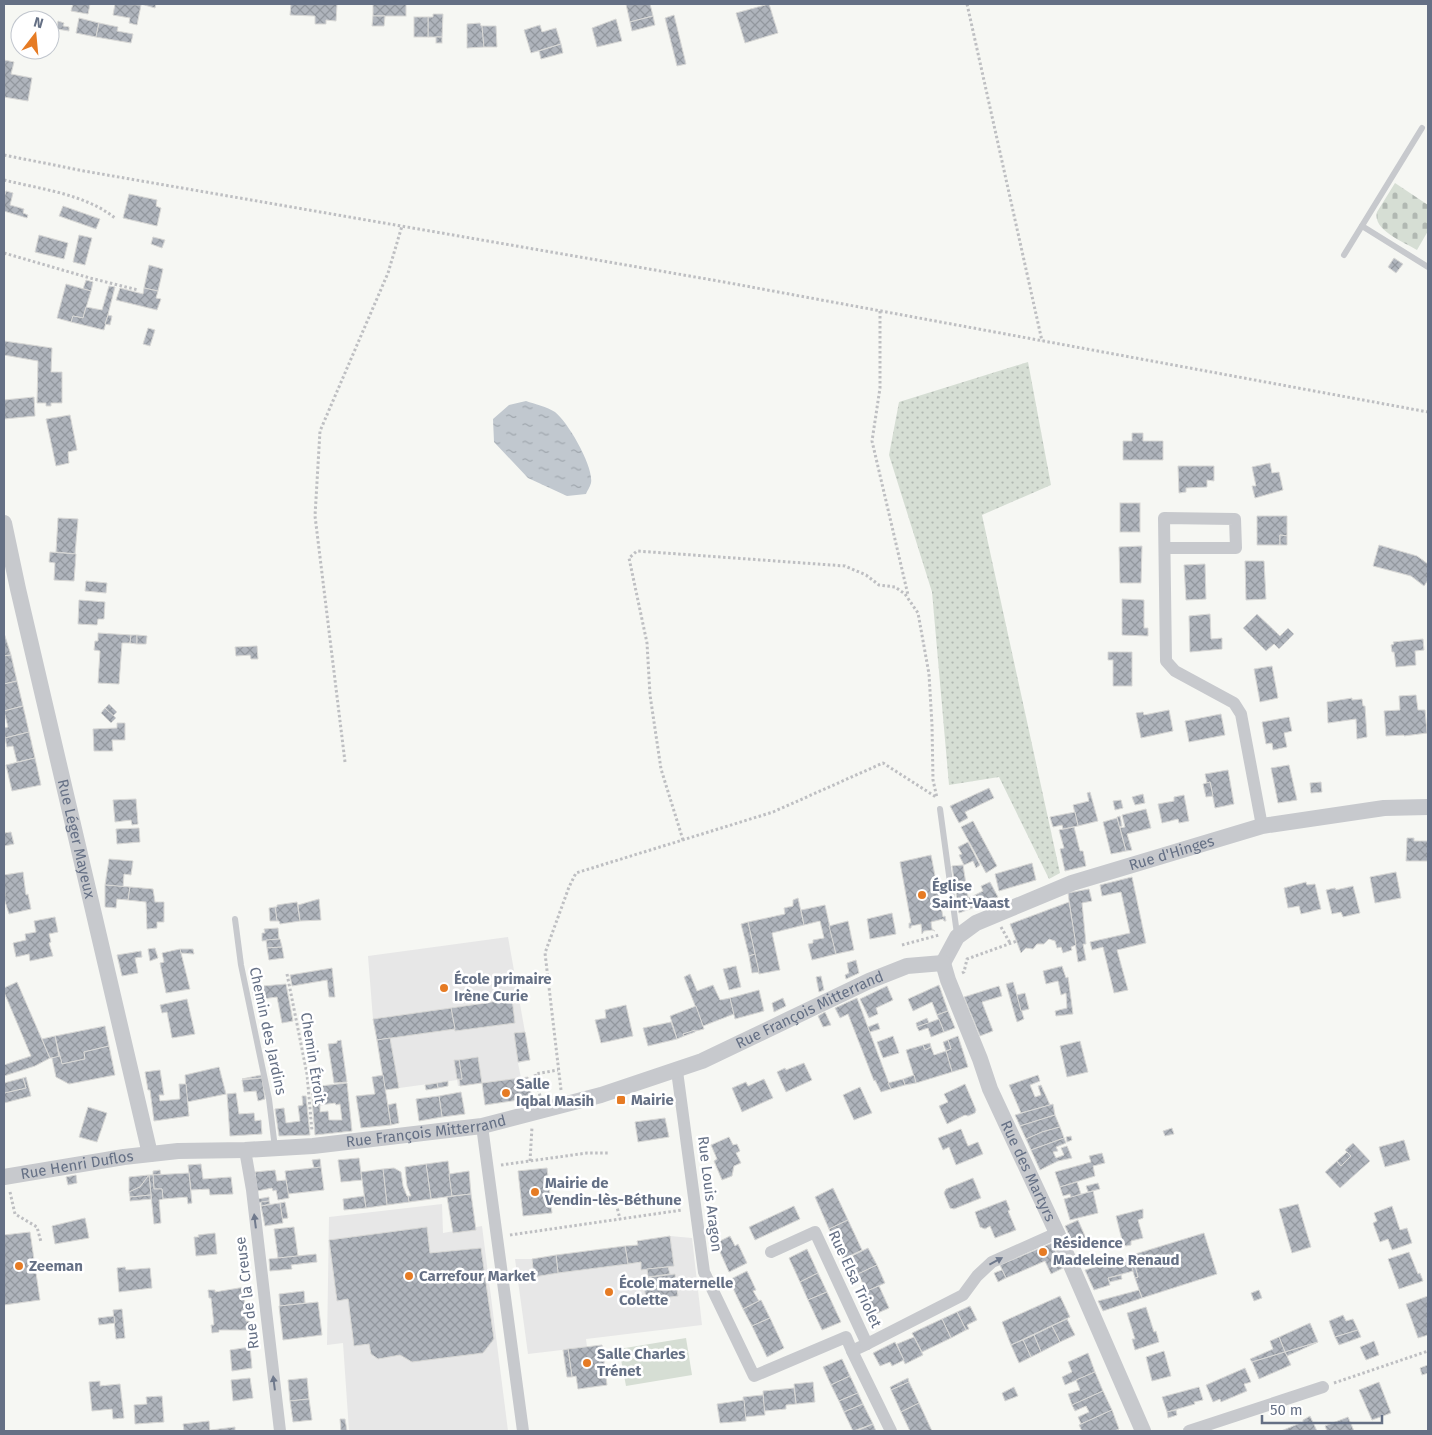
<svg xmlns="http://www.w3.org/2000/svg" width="1432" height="1435" font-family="'Fira Sans',sans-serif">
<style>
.built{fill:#e7e7e7}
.grass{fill:url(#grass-dots)}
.cemetery{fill:url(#cemetery-stones)}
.garden{fill:#d6ded4}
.water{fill:url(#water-ripples)}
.building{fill:url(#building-cross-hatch);stroke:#d8d8d6;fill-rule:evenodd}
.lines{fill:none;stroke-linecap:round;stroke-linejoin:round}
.path{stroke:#bebfc2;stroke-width:3;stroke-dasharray:2.5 2.5;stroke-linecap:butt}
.service{stroke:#c7c9cd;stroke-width:6}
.minor{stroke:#c7c9cd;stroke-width:12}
.tertiary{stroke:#c7c9cd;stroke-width:16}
.oneway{fill:#6f798c}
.poi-dot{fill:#e67b24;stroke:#fff;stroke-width:2}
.labels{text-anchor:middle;stroke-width:5;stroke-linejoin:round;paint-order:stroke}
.street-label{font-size:15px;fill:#657085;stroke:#fff}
.poi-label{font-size:15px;font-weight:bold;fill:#657085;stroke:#fff;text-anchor:start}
</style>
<defs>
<pattern id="grass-dots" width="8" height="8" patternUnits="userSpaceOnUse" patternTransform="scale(1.25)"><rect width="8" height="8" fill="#d6ded4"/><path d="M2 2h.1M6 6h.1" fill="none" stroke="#b1b8b2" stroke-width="1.8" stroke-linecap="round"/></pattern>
<pattern id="cemetery-stones" width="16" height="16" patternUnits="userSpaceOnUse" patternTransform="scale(1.25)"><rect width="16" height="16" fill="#d6ded4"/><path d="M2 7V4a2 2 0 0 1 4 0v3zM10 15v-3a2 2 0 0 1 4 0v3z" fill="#b1b8b2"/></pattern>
<pattern id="water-ripples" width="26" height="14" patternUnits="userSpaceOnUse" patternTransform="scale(1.25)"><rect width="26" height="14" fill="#c1c8cf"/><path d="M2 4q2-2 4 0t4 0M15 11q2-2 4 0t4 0" fill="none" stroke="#a0a7ae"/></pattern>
<pattern id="building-cross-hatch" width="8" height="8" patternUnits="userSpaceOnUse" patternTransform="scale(1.25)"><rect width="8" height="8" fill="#afb4bc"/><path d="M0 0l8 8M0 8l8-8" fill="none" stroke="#92979e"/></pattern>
</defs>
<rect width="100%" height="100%" fill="#f6f7f3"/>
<g class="built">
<path d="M508 937 530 1060 518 1063 521 1078 458 1086 457 1080 385 1090 373 1019 368 956Z"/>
<path d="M442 1204 443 1233 482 1226 508 1431H349L343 1343 327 1345 329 1217Z"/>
<path d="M670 1236 692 1238 702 1325 586 1339 587 1347 528 1354 515 1259H532L637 1245V1241Z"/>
</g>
<path class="grass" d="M1028 362 1051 485 982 515 1060 873 1049 879 999 777 949 785 932 592 889 455 899 402Z"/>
<path class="cemetery" d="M1395 183 1428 205V231L1417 250C1404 242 1372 230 1377 212Z"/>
<path class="garden" d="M686 1338 692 1375 626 1386 619 1349Z"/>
<path class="water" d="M526 401C535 404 547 407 555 412 568 422 594 467 591 483 590 487 587 491 586 494L567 496 528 478 494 442 493 419 509 405Z"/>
<g class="building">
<path d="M73 4H90L88 14 71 11Z"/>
<path d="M115 4 141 5 137 25 129 23 130 18 113 15Z"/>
<path d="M141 4H156L155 8Z"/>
<path d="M291 4H337L336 21 326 20V24H315V16L290 15Z"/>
<rect x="373" y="4" width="33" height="12"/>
<path d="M626 4H650L653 16 630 22Z"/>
<path d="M769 4 778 33 745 43 736 13Z"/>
<path d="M433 14H443L442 37H428V17H433Z"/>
<path d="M674 15 686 64 677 66 665 18Z"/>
<path d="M373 16H385L384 26H372Z"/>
<path d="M653 16 655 25 632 31 630 22Z"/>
<rect x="414" y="17" width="14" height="20"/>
<path d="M79 18 99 23 96 37 76 33Z"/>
<path d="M616 19 622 41 597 47 592 28Z"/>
<path d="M58 21 64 23 63 26 69 27V31L57 29Z"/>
<path d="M99 23 118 27 117 31 133 34 131 43 96 37Z"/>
<path d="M480 23 481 26H482L484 47 467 48V24Z"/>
<path d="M540 25 542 32 556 28 561 44 531 53 524 30Z"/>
<path d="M482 26H496L497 47H484Z"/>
<rect x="436" y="37" width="6" height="6"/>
<path d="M561 44 563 53 541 59 539 51Z"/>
<path d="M4 60 14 62 11 74 32 78 28 101 4 97Z"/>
<path d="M6 191 13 193 10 205 24 209 23 213 28 215 27 218 4 211V198Z"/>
<path d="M129 194 157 200 156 206 161 208 157 226 123 218Z"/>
<path d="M63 206 100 219 96 229 59 216Z"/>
<path d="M39 235 68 243 64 259 35 252Z"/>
<path d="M79 235 92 238 85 265 73 262Z"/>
<path d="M153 237 165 240 162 248 151 244Z"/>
<path d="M1394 258 1403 264 1396 273 1388 267Z"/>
<path d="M149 265 163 269 158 291 144 288Z"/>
<path d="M86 280 93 282 91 291 83 289Z"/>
<path d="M66 284 91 291 83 318 73 316 71 322 57 318Z"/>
<path d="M109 286 115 287 104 330 71 322 73 316 83 318 86 307 102 310Z"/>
<path d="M120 288 143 294 144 288 158 291 156 298 161 299 157 310 116 300Z"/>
<path d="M108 315 112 316 110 325 105 324Z"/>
<path d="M148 328 155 330 150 346 143 344Z"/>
<path d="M4 341 52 348 51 372H62V403H51V406H46V403H37L38 361 4 355Z"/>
<path d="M34 397 35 416 4 419V400Z"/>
<path d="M70 415 77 450 68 452 69 463 56 466 46 419Z"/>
<path d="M1132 433H1143V441H1163V460H1123V441H1132Z"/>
<path d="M1270 463 1272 473 1279 472 1283 490 1255 498 1252 486H1256L1252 467Z"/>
<path d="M1178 466H1214V481L1207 480V487L1186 488V492L1179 493Z"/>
<rect x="1120" y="503" width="20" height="29"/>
<path d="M1257 516H1287V536L1280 535V545H1257Z"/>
<path d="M58 518 78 519 75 554 56 552Z"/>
<path d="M1280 535 1287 536V545H1280Z"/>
<path d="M1379 545 1417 556 1428 564V580L1424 586 1411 576 1373 566Z"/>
<path d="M1142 546 1141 583H1120L1119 547Z"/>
<path d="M50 552 76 554 74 581 54 580 55 563 49 562Z"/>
<path d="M1245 561H1264L1266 599 1246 600Z"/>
<path d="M1205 564 1206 599 1186 600 1184 565Z"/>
<path d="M86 581 107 583 106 593 85 591Z"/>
<path d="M1122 599 1144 600V628H1148V636L1122 635Z"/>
<path d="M79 600 105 602 104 619H98L97 625 78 624Z"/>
<path d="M1210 614 1211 639 1222 638V649L1190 652 1189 616Z"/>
<path d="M1257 614 1280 636 1288 628 1294 634 1279 649 1274 644 1266 651 1243 628Z"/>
<path d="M4 633 11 655 4 656Z"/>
<path d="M98 633 131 635 130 643H122L119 684 98 683 100 651 94 650 95 641H98Z"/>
<path d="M131 635H137V644L130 643Z"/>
<path d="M137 635 147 636 146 644H137Z"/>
<path d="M1423 639 1424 650 1415 651 1416 665 1396 667 1394 652H1392L1391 645 1394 644 1393 642Z"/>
<path d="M257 646 258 659H251L250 655 236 656 235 647Z"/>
<path d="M1108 652H1132V686H1113V660H1108Z"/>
<path d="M11 655 17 681 4 684V656Z"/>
<path d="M1272 666 1278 698 1260 702 1254 669Z"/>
<path d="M17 681 23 706 4 711V684Z"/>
<path d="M1416 695 1418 710H1425L1427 733 1404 736V735L1386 736 1384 711 1400 710 1399 696Z"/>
<path d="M1352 698V700L1362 699 1363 706H1365L1367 737 1357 739 1356 719 1328 723 1327 702Z"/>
<path d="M109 704 117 712 113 716 105 708Z"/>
<path d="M23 706 29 732 5 738 4 728 8 727 4 711Z"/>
<path d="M105 708 116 718 111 723 101 713Z"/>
<path d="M1169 710 1173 731 1141 738 1136 713 1143 712 1144 715Z"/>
<path d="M1221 714 1225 735 1189 742 1185 721Z"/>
<path d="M1289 717 1292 731 1284 733 1287 747 1273 750 1272 743 1266 744 1262 722Z"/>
<path d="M117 723H125V740H112L113 751H94L93 729 117 728Z"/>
<path d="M29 732 35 758 17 762 13 746 7 747 5 738Z"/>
<path d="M35 758 41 785 12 791 6 765Z"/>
<path d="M1289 765 1297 800 1278 803 1271 768Z"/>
<path d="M1228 770 1234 804 1215 808 1210 782 1207 783 1205 774Z"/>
<path d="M1210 782 1213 796 1206 797 1203 784Z"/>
<path d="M1321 782 1322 792 1311 793 1310 783Z"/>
<path d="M989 788 994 798 965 812 968 818 959 823 950 806Z"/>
<path d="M1090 792 1098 821 1078 826 1073 805 1089 801 1087 793Z"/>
<path d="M1143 794 1145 803 1135 805 1132 797Z"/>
<path d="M1184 795 1189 821 1179 823 1178 819 1162 823 1158 804 1174 801V797Z"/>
<path d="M136 799 138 824 132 825 131 820 115 822 113 800Z"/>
<path d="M1121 800 1123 808 1115 810 1113 801Z"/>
<path d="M1146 809 1151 828 1127 834 1132 850 1126 851 1120 828 1125 827 1122 815Z"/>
<path d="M1075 812 1078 826 1063 829 1062 825 1053 827 1050 817Z"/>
<path d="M1120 816 1122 826 1119 827 1117 817Z"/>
<path d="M1117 818 1126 851 1111 854 1103 822Z"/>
<path d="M973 821 997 866 986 873 961 827Z"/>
<path d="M1074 827 1080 851H1083L1086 866 1065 871 1060 849 1064 848 1059 830Z"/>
<path d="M139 828 140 842 117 844 116 829Z"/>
<path d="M11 832 14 844 4 846V833Z"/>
<path d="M1407 838H1414V841H1428V861H1406Z"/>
<path d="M968 842 980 865 976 868 973 861 964 865 959 855 962 854 958 847Z"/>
<path d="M931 855 943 917 945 916 946 921H944L943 919 931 922 932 929 935 931 932 930 924 931 922 934 921 924 911 926V928H909V923H911L900 862Z"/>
<path d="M109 859 133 861 131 875 124 874 123 887 105 885Z"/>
<path d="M1032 863 1036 880 999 891 995 874Z"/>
<path d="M963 865 970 909 959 913 952 866Z"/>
<path d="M23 872 26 895 28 894 31 909 9 914 4 898 5 896 4 875Z"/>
<path d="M1396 872 1401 898 1375 903 1370 877Z"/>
<path d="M1132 877 1146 943 1117 950 1128 990 1114 993 1103 947 1092 950 1090 942 1130 933 1121 892 1102 896 1100 885Z"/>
<path d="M990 882 998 897 979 905 975 895 983 891 981 886Z"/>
<path d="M1306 882 1307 885 1315 884 1321 909 1301 914 1299 906 1288 908 1284 888Z"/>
<path d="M105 885 130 887 128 900 117 899 116 908 105 907Z"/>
<path d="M1353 886 1360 913 1343 917 1341 912 1332 914 1326 890 1335 888 1336 890Z"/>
<path d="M130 887 153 889 155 902H164V922H157V928L147 929 146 902 128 900Z"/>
<path d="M1089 889 1092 901 1082 903 1086 944H1083L1086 960 1078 962 1068 893Z"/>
<path d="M975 895 979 905 970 909 968 898Z"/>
<path d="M798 898 804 925 772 933 780 970 759 974 748 922 785 914 784 908 793 906V900Z"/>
<path d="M319 899 321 920 300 921 298 905Z"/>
<path d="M297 902 300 921 280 924 279 921H277L275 907H277V905Z"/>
<path d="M1069 902 1076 945 1071 947 1072 950 1063 953 1061 947 1057 948 1055 941 1049 939 1044 944H1037L1033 949 1026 948 1021 953 1010 924Z"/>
<path d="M825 905 836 954 812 960 808 944 813 943V940L824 938 820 921 804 925 801 910Z"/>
<path d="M275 907 277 921H270L269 908Z"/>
<path d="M892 913 896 934 870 939 867 919Z"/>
<path d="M55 917 58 932 49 934 51 942 49 943 53 956 30 961 29 954 16 957 13 943 26 940 25 934 36 932 34 921Z"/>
<path d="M848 921 854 950 836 954 829 926Z"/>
<path d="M748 922 755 954 749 956 741 924Z"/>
<path d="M278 928 279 939 262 941V933H265L264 929Z"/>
<path d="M280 939 282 947 267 948 266 940Z"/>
<path d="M282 947 284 958 269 960 267 948Z"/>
<path d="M155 948 158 958 150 961 148 949Z"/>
<path d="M180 949H193L194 954 181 953Z"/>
<path d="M180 949 190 989 166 993 160 963 164 962 162 953Z"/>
<path d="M141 951 142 957 135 958 138 973 122 976 117 955Z"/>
<path d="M755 954 759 972 752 973 749 956Z"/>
<path d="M856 960 859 973 846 979 845 975 849 973 847 963Z"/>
<path d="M736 966 741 987 729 990 723 969Z"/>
<path d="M1062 966 1066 978 1068 977 1073 1014 1056 1016 1055 1011 1067 1008 1066 993 1061 995 1058 981 1046 984 1043 971Z"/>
<path d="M332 968 335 997H329L327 980 292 986 290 975Z"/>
<path d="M690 974 697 991 713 985 720 1000 730 998 734 1014 703 1026 684 977Z"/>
<path d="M821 976 824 990 819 992 816 977Z"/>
<path d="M17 982 50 1058 35 1066 4 1076V1065L31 1056 4 992V988Z"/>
<path d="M1013 982 1024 1019 1017 1022 1006 984Z"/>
<path d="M286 984 293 1021 282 1023 277 997 254 1000 252 987Z"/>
<path d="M939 985 948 1011 937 1015 932 1002 913 1011 908 999Z"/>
<path d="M887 986 893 1000 876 1008 878 1014 869 1018 860 999Z"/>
<path d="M999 986 1002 996 982 1002 993 1031 980 1036 964 997Z"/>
<path d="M759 990 764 1011 735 1019 730 998Z"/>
<path d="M1025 993 1029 1009 1021 1011 1017 995Z"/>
<path d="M783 998 786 1006 774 1012 772 1003Z"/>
<path d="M857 998 891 1089 881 1092 875 1080 874 1081 848 1014 840 1018 835 1008Z"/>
<path d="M187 999 195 1034 172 1038 167 1012 162 1013 160 1005Z"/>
<path d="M512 999 515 1023 455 1031 451 1008Z"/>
<path d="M626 1005 633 1036 601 1043 595 1020 606 1018 605 1010Z"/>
<path d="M696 1006 704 1029 683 1034 684 1036 677 1039 670 1016Z"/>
<path d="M451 1008 455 1029 377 1040 373 1019Z"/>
<path d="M948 1011 955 1028 944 1032 937 1015Z"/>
<path d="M825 1012 831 1025 823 1027 818 1016Z"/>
<path d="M927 1018 929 1023 917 1027 916 1023Z"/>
<path d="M939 1019 944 1032 931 1037 928 1028 919 1031 917 1027Z"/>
<path d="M671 1022 677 1039 648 1046 643 1028Z"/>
<path d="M878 1023 880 1029 870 1032 868 1027Z"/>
<path d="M105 1026 109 1046 84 1052 85 1059 62 1064 55 1036Z"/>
<path d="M695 1030V1032L684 1036 683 1034Z"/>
<path d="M525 1032 530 1060 518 1062 514 1033Z"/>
<path d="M55 1036 59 1057 50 1058 42 1039Z"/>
<path d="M893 1036 899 1053 883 1058 877 1042Z"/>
<path d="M958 1036 968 1067 952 1072 946 1051 951 1049 948 1040Z"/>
<path d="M390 1038 399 1088 385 1090 377 1040Z"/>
<path d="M341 1040 347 1082 334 1083 328 1044 337 1043V1041Z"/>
<path d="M948 1040 951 1049 946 1051 943 1042Z"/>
<path d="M1080 1041 1088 1072 1067 1077 1060 1046Z"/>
<path d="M930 1043 931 1047 925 1050 923 1045Z"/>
<path d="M923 1045 925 1050 931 1047 934 1055 946 1051 952 1072 916 1083 906 1050Z"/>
<path d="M109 1046 115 1075 69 1084 56 1077 52 1058 60 1056 62 1064 85 1059 84 1052Z"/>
<path d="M478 1057 482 1083 460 1086 459 1079H462L459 1060Z"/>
<path d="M454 1060H459L462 1079H457Z"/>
<path d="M804 1063 812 1080 786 1092 777 1072 785 1068 786 1070Z"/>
<path d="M219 1067 226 1094 187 1102 185 1075Z"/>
<path d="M160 1070 164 1095H159L160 1101 180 1099 179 1084H186L189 1116 154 1121 150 1090H148L145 1072Z"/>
<path d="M261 1075 262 1078 242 1079Z"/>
<path d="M383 1075 391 1125 361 1128 356 1096 375 1094 372 1077Z"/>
<path d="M914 1075 916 1083 905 1085 903 1079Z"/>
<path d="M1038 1075 1040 1081 1030 1085 1035 1097 1041 1095 1038 1086 1041 1085 1050 1105 1021 1113 1009 1085Z"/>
<path d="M26 1077 31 1096 4 1103V1093L26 1088 23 1078Z"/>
<path d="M528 1077 532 1098 485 1105 482 1083Z"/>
<path d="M23 1078 26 1088 4 1093V1083Z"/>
<path d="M262 1078 265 1099 258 1101 256 1091 244 1092 242 1080Z"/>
<path d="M764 1079 773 1098 742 1112 732 1088 746 1082 748 1086Z"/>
<path d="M903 1079 905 1085 891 1089 888 1083Z"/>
<path d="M448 1081V1086L438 1088 437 1083Z"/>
<path d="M347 1083 352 1131 315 1135 311 1087ZM335 1103 336 1105 340 1104 342 1120H329L328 1111 320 1112V1105Z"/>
<path d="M437 1083 438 1088 426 1090 425 1085Z"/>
<path d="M965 1084 976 1110 975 1113 968 1116 965 1115 947 1124 939 1106 948 1102 944 1094Z"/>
<path d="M860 1087 872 1113 854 1120 843 1095Z"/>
<path d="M461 1092 465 1114 442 1117 439 1096Z"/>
<path d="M236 1093 239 1114 254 1113 255 1121 261 1120 262 1134 230 1136 227 1094Z"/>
<path d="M302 1096H306L310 1135 279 1136 275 1109 284 1108 286 1123 300 1121 298 1106 303 1105Z"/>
<path d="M439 1096 442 1117 419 1121 416 1099Z"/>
<path d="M396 1103 399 1123 391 1125 388 1105Z"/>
<path d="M1053 1104 1055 1115 1020 1126 1015 1115Z"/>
<path d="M88 1107 107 1113 97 1142 79 1137Z"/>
<path d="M1055 1115 1060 1127 1042 1132 1026 1139 1020 1126Z"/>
<path d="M665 1118 669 1137 638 1142 635 1122Z"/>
<path d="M1060 1127 1064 1138 1031 1150 1026 1139 1042 1132Z"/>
<path d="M1172 1128 1174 1134 1165 1136 1163 1131Z"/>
<path d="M961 1129 968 1146 978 1142 983 1154 956 1165 949 1147 943 1150 938 1138Z"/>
<path d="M1071 1136 1072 1140 1067 1142 1066 1137Z"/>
<path d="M729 1137 733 1145 737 1144 740 1151 736 1153 741 1163 734 1166 732 1176 722 1180 714 1161 717 1159 711 1145Z"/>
<path d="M1064 1138 1066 1143 1056 1147 1058 1151 1053 1152 1056 1158 1064 1155 1061 1148 1067 1146 1072 1158 1058 1161 1040 1170 1031 1150Z"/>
<path d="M1404 1140 1410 1160 1385 1167 1379 1147Z"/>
<path d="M1353 1143 1370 1161 1340 1188 1325 1172 1337 1161 1341 1166 1351 1156 1345 1150Z"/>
<path d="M1347 1152 1351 1156 1341 1166 1337 1161Z"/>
<path d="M1102 1153 1105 1163 1093 1166 1095 1176 1060 1187 1055 1172 1091 1162 1089 1156Z"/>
<path d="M359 1158 362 1180 341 1182 338 1160Z"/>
<path d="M320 1159 321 1167 314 1168 312 1160Z"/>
<path d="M448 1161 452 1196 431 1199 426 1164Z"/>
<path d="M201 1164 203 1179 231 1177 233 1194 210 1195 209 1189 191 1190 188 1165Z"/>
<path d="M426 1164 431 1199 409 1202 408 1196H411L407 1186 405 1167Z"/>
<path d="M321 1167 324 1190 288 1194 285 1171Z"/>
<path d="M394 1168 401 1172 403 1186 407 1196H408L409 1202 387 1205 383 1169Z"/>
<path d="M547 1168 552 1213 523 1216 518 1171Z"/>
<path d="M383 1169 387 1205 366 1208 361 1172Z"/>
<path d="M160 1170 161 1175H153V1171Z"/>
<path d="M275 1170 277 1181 286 1180 289 1198 278 1200 276 1190 273 1191 272 1188 257 1191 255 1172Z"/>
<path d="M469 1171 471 1194 452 1196 449 1174Z"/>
<path d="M189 1173 192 1203 188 1204 187 1197 163 1199 162 1189H154L153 1175Z"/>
<path d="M76 1175 77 1183 68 1185 66 1177Z"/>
<path d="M149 1175H153L154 1189H162L163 1199 159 1200 161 1223 154 1224Z"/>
<path d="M149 1175 140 1187 129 1192V1177Z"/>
<path d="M149 1175 151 1195 130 1197 129 1192 140 1187Z"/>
<path d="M973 1178 981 1198 954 1209 950 1208 944 1193 946 1189Z"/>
<path d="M1077 1182 1081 1194 1071 1198 1070 1194 1063 1196 1060 1187Z"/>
<path d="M1098 1183 1100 1189 1088 1192 1086 1186Z"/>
<path d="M833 1188 848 1220 829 1229 815 1197Z"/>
<path d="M1093 1191 1098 1213 1070 1220 1064 1199Z"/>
<path d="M471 1194 476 1230 453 1233 447 1197Z"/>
<path d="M151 1195V1199L130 1201V1197Z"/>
<path d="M364 1196 366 1208 344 1210 343 1199Z"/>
<path d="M269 1197V1201L258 1203V1199Z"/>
<path d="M1006 1200 1010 1210 1008 1211 1016 1230 995 1238 990 1226 985 1229 980 1227 975 1212Z"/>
<path d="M269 1201 270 1204 261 1206V1202Z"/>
<path d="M285 1202 288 1218 282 1219 280 1203Z"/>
<path d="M280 1203 283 1223 265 1226 261 1206Z"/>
<path d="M1298 1204 1311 1247 1292 1253 1279 1209Z"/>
<path d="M794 1206 800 1219 755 1240 749 1227Z"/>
<path d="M1392 1206 1400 1230 1407 1228 1412 1243 1392 1250 1388 1239 1380 1242 1373 1223 1377 1221 1374 1213Z"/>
<path d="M1143 1209V1218L1138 1220 1143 1238 1131 1241V1245L1126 1246 1123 1244 1116 1216Z"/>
<path d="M85 1218 89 1238 55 1244 52 1226Z"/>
<path d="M848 1220 862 1250 843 1259 829 1229Z"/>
<path d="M1078 1220 1088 1243 1075 1248 1065 1226Z"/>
<path d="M294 1227 298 1256 278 1258 274 1229Z"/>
<path d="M427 1227 430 1253 481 1248 494 1339 483 1353 412 1362 400 1355 378 1359 371 1354 369 1344 354 1346 348 1299 337 1301 329 1240Z"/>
<path d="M30 1232 40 1300 4 1305V1235Z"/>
<path d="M215 1233 217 1254 196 1256 194 1237H199L198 1235Z"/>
<path d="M1204 1233 1217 1274 1142 1298 1135 1278 1138 1277 1132 1255Z"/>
<path d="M670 1236 674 1266 641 1270V1262L628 1264 625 1246 638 1245 637 1241Z"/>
<path d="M730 1236 735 1246 738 1244 747 1263 729 1272 716 1243Z"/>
<path d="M1052 1243 1063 1268 1051 1274 1045 1261 1006 1278 1000 1265Z"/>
<path d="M625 1246 628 1264 558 1273 556 1255Z"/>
<path d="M868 1248 877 1265 858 1274 850 1257Z"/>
<path d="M807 1249 818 1273 800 1282 789 1258Z"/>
<path d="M1409 1252 1418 1274 1420 1273 1423 1281 1399 1289 1388 1259Z"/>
<path d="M316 1254 317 1262 291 1265 292 1269 270 1271 269 1259Z"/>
<path d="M556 1255 558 1273 534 1277 532 1259Z"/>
<path d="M1132 1255 1138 1277 1135 1278 1128 1256Z"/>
<path d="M1128 1256 1133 1271 1108 1278 1110 1285 1094 1290 1085 1270 1099 1266 1098 1265 1126 1258Z"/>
<path d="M877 1265 885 1283 867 1291 858 1274Z"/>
<path d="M125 1267 126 1270 150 1268 152 1288 119 1292 117 1268Z"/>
<path d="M668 1267 670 1274 648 1277 647 1269Z"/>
<path d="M1002 1270 1006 1278 998 1282 994 1273Z"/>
<path d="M747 1271 756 1290 753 1291 759 1301 743 1309 729 1280Z"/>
<path d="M818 1273 827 1292 808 1300 800 1282Z"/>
<path d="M675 1274 678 1296 646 1300 643 1278Z"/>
<path d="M1121 1275 1122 1279 1110 1282 1108 1278Z"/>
<path d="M879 1286 889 1308 871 1316 860 1294Z"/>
<path d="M245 1287 246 1296H244L246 1321H249V1330H219V1332L212 1333 211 1325H214L211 1298H209L208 1290H215V1292Z"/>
<path d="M1139 1290 1142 1298 1103 1311 1098 1301Z"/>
<path d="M1259 1290 1262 1298 1254 1301 1251 1293Z"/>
<path d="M304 1291 305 1303 280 1306 279 1294Z"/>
<path d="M827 1292 841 1322 822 1330 808 1300Z"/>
<path d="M1060 1296 1070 1317 1011 1345 1002 1322Z"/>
<path d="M1428 1296V1335L1418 1338 1406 1304Z"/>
<path d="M761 1300 770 1318 752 1326 743 1309Z"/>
<path d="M318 1302 322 1335 283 1340 279 1306Z"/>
<path d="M970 1306 977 1320 967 1325 969 1329 966 1330 957 1312Z"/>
<path d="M1146 1307 1154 1332 1156 1331 1159 1342 1135 1350 1132 1339H1135L1127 1313Z"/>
<path d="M122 1309 125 1338 116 1339 113 1310Z"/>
<path d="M957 1312 966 1330 951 1338 942 1319Z"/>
<path d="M1343 1315 1346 1321 1353 1319 1358 1330 1335 1337 1329 1321Z"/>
<path d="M114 1316 115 1323 99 1325 98 1318Z"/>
<path d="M770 1318 784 1348 767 1357 752 1326Z"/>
<path d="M942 1319 951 1338 922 1352 912 1333Z"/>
<path d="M1067 1319 1075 1335 1060 1342 1052 1326Z"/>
<path d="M1310 1323 1318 1342 1285 1352 1279 1337Z"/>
<path d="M1052 1326 1060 1342 1041 1352 1034 1335Z"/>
<path d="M1358 1330 1361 1337 1339 1345 1335 1337Z"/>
<path d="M1034 1335 1041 1352 1031 1357 1023 1340Z"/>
<path d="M914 1337 923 1355 905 1364 897 1344Z"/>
<path d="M1279 1337 1285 1352 1252 1362 1250 1359 1273 1349 1270 1341Z"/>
<path d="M1023 1340 1031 1357 1019 1363 1011 1345Z"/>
<path d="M1374 1341 1379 1355 1366 1360 1360 1347Z"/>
<path d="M895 1342 904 1360 892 1366 890 1362 880 1366 873 1353Z"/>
<path d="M1318 1342 1287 1356 1285 1352Z"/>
<path d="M602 1345 607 1385 578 1389 576 1376 572 1377 568 1349Z"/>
<path d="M250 1347 252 1368 232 1371 230 1350Z"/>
<path d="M568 1349 572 1377H567L563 1350Z"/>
<path d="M1164 1351 1171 1376 1152 1381 1146 1357Z"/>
<path d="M1285 1352 1291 1365 1259 1379 1252 1362Z"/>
<path d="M1088 1353 1095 1372 1065 1385 1062 1377 1072 1372 1068 1362Z"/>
<path d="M842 1359 850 1376 831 1385 823 1367Z"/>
<path d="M1428 1365V1373L1422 1375 1420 1368Z"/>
<path d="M1245 1368 1251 1382 1244 1384 1247 1391 1221 1402 1220 1399 1213 1402 1206 1385Z"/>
<path d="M1095 1372 1103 1391 1072 1405 1068 1394 1080 1390 1076 1380Z"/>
<path d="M850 1376 858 1393 839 1401 831 1385Z"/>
<path d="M250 1378 253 1398 233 1401 231 1380Z"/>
<path d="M307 1378 309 1399 290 1401 288 1380Z"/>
<path d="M908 1378 909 1382 891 1390 890 1387Z"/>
<path d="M100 1381V1386L120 1384 124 1418 113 1419 112 1409 92 1411 89 1382Z"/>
<path d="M813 1382 815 1402 796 1404 794 1384Z"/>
<path d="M909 1382 919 1403 901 1412 891 1390Z"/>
<path d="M1379 1382 1391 1413 1372 1420 1359 1390Z"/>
<path d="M1014 1387 1018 1396 1005 1401 1002 1393Z"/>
<path d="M1199 1387 1203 1400 1194 1402 1195 1404 1167 1412 1162 1397Z"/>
<path d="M794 1388 796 1404 786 1405V1409L764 1411 763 1391Z"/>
<path d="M1103 1391 1112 1410 1081 1424 1078 1417 1089 1412 1086 1406 1075 1411 1072 1405Z"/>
<path d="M858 1393 863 1404 844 1412 839 1401Z"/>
<path d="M763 1395 765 1415 745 1417 743 1397Z"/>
<path d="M162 1396 164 1422 135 1424 134 1405 147 1404 146 1397Z"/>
<path d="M309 1399 312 1420 293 1422 290 1401Z"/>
<path d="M744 1400 746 1421 720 1423 717 1404Z"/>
<path d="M919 1403 932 1431H910L901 1412Z"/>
<path d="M863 1404 873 1424 853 1431 844 1412Z"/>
<path d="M1112 1410 1119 1429 1114 1431H1082L1079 1425Z"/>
<path d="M1176 1410 1177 1415 1168 1418 1167 1412Z"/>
<path d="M1310 1416 1317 1431H1281L1303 1422V1420Z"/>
<path d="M1348 1417 1354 1431H1327L1325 1426Z"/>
<path d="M340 1419H345L347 1431H341Z"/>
<path d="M209 1421 210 1431H184L183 1424Z"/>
<path d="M873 1424 876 1431H857Z"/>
<path d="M235 1427V1431H211V1430Z"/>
</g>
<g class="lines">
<g class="path">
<path d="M967 4 1042 341"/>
<path d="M4 155 84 171 724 282 1428 412"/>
<path d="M4 180C40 189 85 194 115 218"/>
<path d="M4 253 90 278 138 290"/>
<path d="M880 311V388L872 441 908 595"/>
<path d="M345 762 315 516 320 431 388 273 402 226"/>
<path d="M683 840 661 769 650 695 647 643 629 558 637 551 845 566 866 575 879 585 895 587 905 594 918 613 929 674 932 725 933 780 937 798"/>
<path d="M1001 927 1010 943"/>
<path d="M902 945 939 935"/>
<path d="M962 973 964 972 967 959 1017 941"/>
<path d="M287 974 307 1074 312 1131"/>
<path d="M561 1090 545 953 569 887 576 873 773 812 883 763 936 797"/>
<path d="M540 1096 535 1074 558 1070"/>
<path d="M530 1161 532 1127"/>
<path d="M501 1165 587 1153H610"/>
<path d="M10 1192 15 1214 37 1227 41 1242"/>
<path d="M615 1199 620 1219"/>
<path d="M510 1235 682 1210"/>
<path d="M1334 1383 1428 1351"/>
</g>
<g class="service">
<path d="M1362 226 1428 267"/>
<path d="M1344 255 1422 128"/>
<path d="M940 809 957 934"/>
<path d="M235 919 241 965 269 1099 275 1148"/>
</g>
<g class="minor">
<path d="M1165 548H1236L1235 519 1164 518 1166 661 1175 671 1234 703 1241 714 1262 826"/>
<path d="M677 1071 704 1272 754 1376 846 1337 852 1351 867 1344"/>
<path d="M482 1126 523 1431"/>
<path d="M245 1150 252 1190 280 1431"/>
<path d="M771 1252 815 1232 867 1344 963 1295 977 1276 992 1262 1057 1233"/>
<path d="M852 1351 891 1431"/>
<path d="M1189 1431 1323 1387"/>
</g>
<g class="tertiary">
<path id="s1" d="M4 523 18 589 150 1154"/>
<path id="s2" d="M943 963 957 937 976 923 1072 883 1262 826 1384 808 1428 807"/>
<path id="s3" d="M943 963 948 980 980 1059 990 1089 1057 1233 1143 1431"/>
<path id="s4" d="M4 1177 124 1157 178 1151 245 1150 313 1146 482 1126 601 1095 702 1061 869 981 907 966 943 963"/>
</g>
</g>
<defs><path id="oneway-solid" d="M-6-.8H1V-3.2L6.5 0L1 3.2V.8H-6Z" transform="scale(1.25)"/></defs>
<g class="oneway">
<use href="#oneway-solid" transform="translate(255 1221) rotate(-97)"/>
<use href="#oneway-solid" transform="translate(996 1261) rotate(-28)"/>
<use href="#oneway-solid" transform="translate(274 1383) rotate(-97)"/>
</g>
<g class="poi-dot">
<circle cx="922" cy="895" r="5"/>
<circle cx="444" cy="988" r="5"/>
<circle cx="506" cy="1093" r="5"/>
<rect x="616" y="1095" width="10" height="10" rx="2.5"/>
<circle cx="535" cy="1192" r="5"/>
<circle cx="1043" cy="1252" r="5"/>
<circle cx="19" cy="1266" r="5"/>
<circle cx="409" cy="1276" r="5"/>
<circle cx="609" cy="1292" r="5"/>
<circle cx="587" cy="1363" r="5"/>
</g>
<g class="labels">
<g class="street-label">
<text dy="5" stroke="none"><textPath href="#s1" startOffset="324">Rue Léger Mayeux</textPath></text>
<text dy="5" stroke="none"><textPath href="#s2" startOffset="261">Rue d'Hinges</textPath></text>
<text dy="5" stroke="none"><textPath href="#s4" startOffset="830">Rue François Mitterrand</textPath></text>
<text transform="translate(268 1031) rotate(78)" y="5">Chemin des Jardins</text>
<text transform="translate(313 1058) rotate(81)" y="5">Chemin Étroit</text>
<text dy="5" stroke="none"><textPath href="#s4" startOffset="425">Rue François Mitterrand</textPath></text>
<text dy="5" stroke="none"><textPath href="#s4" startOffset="74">Rue Henri Duflos</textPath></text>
<text dy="5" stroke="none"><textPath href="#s3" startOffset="225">Rue des Martyrs</textPath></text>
<text transform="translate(710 1194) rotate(83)" y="5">Rue Louis Aragon</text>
<text transform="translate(855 1279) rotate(65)" y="5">Rue Elsa Triolet</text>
<text transform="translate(247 1293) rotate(-97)" y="5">Rue de la Creuse</text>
</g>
<g class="poi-label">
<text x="932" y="891">Église<tspan x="932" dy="17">Saint-Vaast</tspan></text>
<text x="454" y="984">École primaire<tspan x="454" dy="17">Irène Curie</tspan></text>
<text x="516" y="1089">Salle<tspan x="516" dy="17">Iqbal Masih</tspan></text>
<text x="631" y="1105">Mairie</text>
<text x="545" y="1188">Mairie de<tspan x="545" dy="17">Vendin-lès-Béthune</tspan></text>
<text x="1053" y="1248">Résidence<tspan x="1053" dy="17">Madeleine Renaud</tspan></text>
<text x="29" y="1271">Zeeman</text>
<text x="419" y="1281">Carrefour Market</text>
<text x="619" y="1288">École maternelle<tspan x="619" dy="17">Colette</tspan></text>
<text x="597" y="1359">Salle Charles<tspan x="597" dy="17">Trénet</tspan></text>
</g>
</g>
<rect width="1432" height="1435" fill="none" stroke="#657085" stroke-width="10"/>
<g transform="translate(35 35) rotate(16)"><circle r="24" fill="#ffffff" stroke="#c1c6ce"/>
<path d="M0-4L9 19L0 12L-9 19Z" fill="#e67b24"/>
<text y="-8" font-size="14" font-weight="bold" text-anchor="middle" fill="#657085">N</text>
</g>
<path d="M1262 1415v8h120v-8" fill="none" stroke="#657085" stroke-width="2.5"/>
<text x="1270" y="1415" font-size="15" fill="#657085" stroke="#ffffff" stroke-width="4" paint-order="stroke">50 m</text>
</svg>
